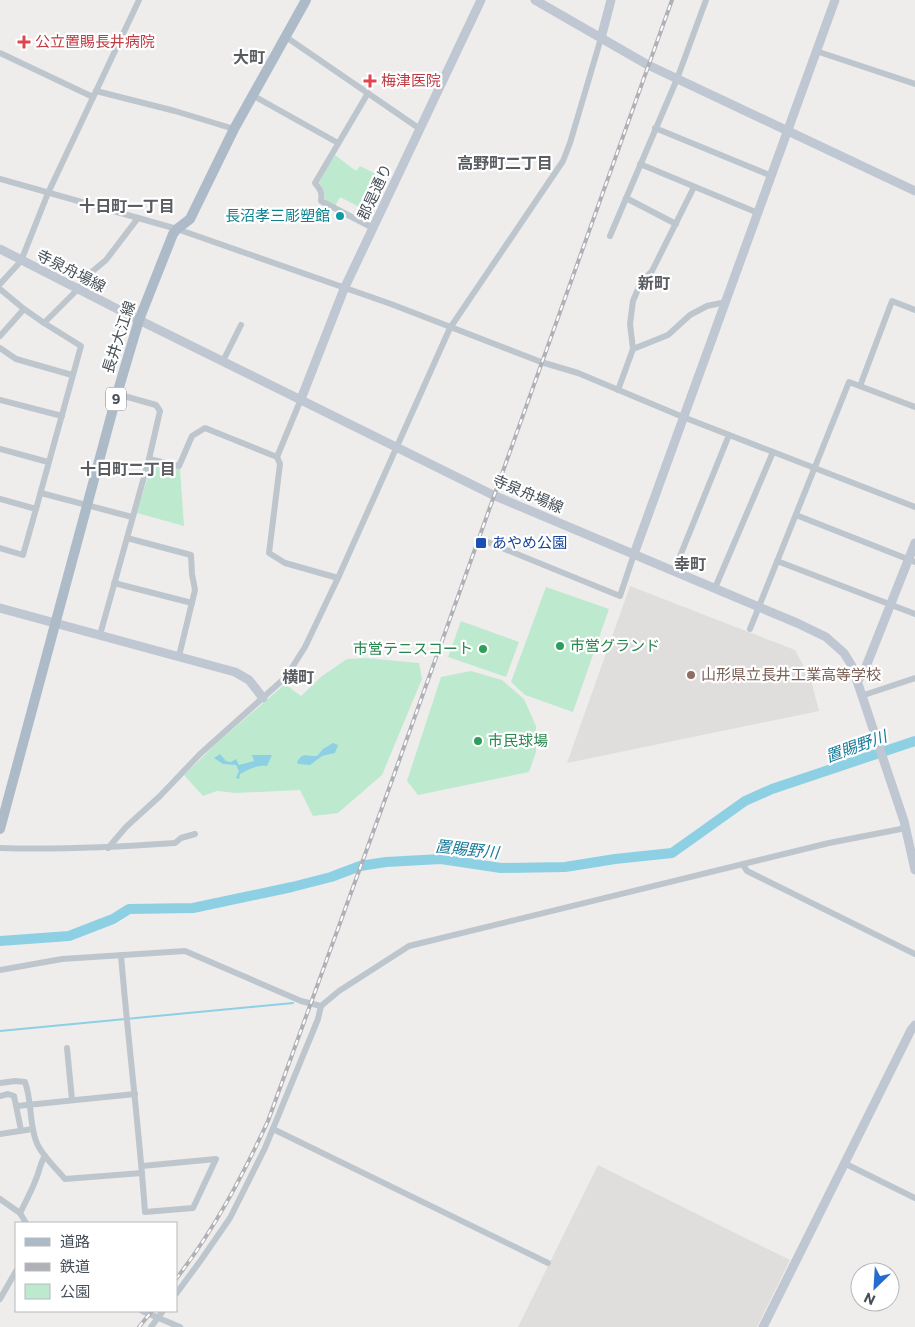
<svg xmlns="http://www.w3.org/2000/svg" width="915" height="1327" font-family="Commissioner,'Noto Sans JP',sans-serif">
<style>
.education{fill:#e0dddd}
.green{fill:#bdeacf}
.water{fill:#8dd0e4}
.lines{fill:none;stroke-linecap:round;stroke-linejoin:round}
.stream{stroke:#8dd0e4;stroke-width:2}
.river{stroke:#8dd0e4;stroke-width:10}
.street{stroke:#bec6cd;stroke-width:6}
.secondary{stroke:#bec7d2;stroke-width:9}
.primary{stroke:#adbbc9;stroke-width:10}
.rail-casing{stroke:#afb1b6;stroke-width:4}
.rail{stroke:#fff;stroke-width:2;stroke-dasharray:5.5;stroke-linecap:butt}
.health-dot{fill:#e0444e;stroke:#fff;stroke-width:2}
.culture-dot{fill:#0f9aa8;stroke:#fff;stroke-width:2}
.transit-dot{fill:#1a4fb4;stroke:#fff;stroke-width:2}
.leisure-dot{fill:#2e9e5b;stroke:#fff;stroke-width:2}
.education-dot{fill:#8d6e63;stroke:#fff;stroke-width:2}
.labels{text-anchor:middle;stroke-width:4.5;stroke-linejoin:round;paint-order:stroke}
.shield{fill:#fff;stroke:#7e848a;stroke-width:1}
.shield-label{font-size:14px;font-weight:bold;fill:#464f58}
.health-label{font-size:15px;fill:#be3a42;stroke:#fff;text-anchor:start}
.street-label{font-size:15px;fill:#464f58;stroke:#fff}
.culture-label{font-size:15px;fill:#0d838f;stroke:#fff;text-anchor:end}
.transit-label{font-size:15px;fill:#164399;stroke:#fff;text-anchor:start}
.leisure-label{font-size:15px;fill:#27864d;stroke:#fff;text-anchor:start}
.education-label{font-size:15px;fill:#785e54;stroke:#fff;text-anchor:start}
.neighbourhood-label{font-size:16px;font-weight:bold;fill:#595c60;stroke:#fff}
.water-label{font-size:16px;font-style:italic;fill:#177c9a;stroke:#fff}
</style>
<rect width="100%" height="100%" fill="#efecec"/>
<g class="education">
<path d="M630 586 795 650 811 680 819 711 567 763Z"/>
<path d="M598 1165 790 1260 757 1327H518Z"/>
</g>
<g class="green">
<path d="M335 155 356 171 360 166 384 178 369 212 340 197 335 206 326 202 324 191 319 182Z"/>
<path d="M152 463 180 469 184 526 137 513Z"/>
<path d="M546 587 609 609 573 712 525 695 511 682Z"/>
<path d="M461 621 519 642 506 677 448 657Z"/>
<path d="M366 658 419 663 422 679 382 775 338 813 313 816 300 790 236 793 217 791 203 796 184 775 216 744 285 684 301 696 322 676 347 659Z"/>
<path d="M471 671 502 680 524 699 536 726V752L529 772 418 795 407 781 441 677Z"/>
</g>
<g class="water">
<path d="M333 743 338 745 335 753 322 756 310 765 298 764 297 762C303 751 308 757 317 756L323 749Z"/>
<path d="M220 754 226 761 231 762 236 759 239 765 254 761 252 755H272L267 766C258 765 248 769 240 774L239 779 236 778 239 771 236 765 223 764 214 758Z"/>
</g>
<g class="lines">
<path class="stream" d="M0 1031 293 1003"/>
<path class="river" d="M0 941 69 936 113 919 129 909 193 908 292 887 331 877 360 866 386 862 441 859 501 868 565 867 615 859 672 853 745 801 772 789 915 741"/>
<g class="street">
<path d="M286 37 420 129"/>
<path d="M816 51 915 84"/>
<path d="M0 53 93 97"/>
<path d="M96 91 175 111 234 129"/>
<path d="M368 93 315 183C320 189 323 193 321 201L373 228"/>
<path d="M252 95 338 143"/>
<path d="M655 128 772 176"/>
<path d="M640 164 758 213"/>
<path d="M0 179 177 229 391 304 541 362 578 373 683 417 915 507"/>
<path d="M626 198 676 224"/>
<path d="M610 236 677 79 706 0"/>
<path d="M0 284 21 261 48 193 139 0"/>
<path d="M0 289 24 309"/>
<path d="M0 336 24 309 44 323 78 289 88 275 106 260 138 218"/>
<path d="M0 348 16 359 72 375"/>
<path d="M633 349 668 335 690 315 707 306 726 302"/>
<path d="M223 361 241 325"/>
<path d="M860 386 892 301 915 310"/>
<path d="M618 390 633 349 630 324 633 301 641 282 652 271 694 187"/>
<path d="M0 400 62 416"/>
<path d="M0 449 48 462"/>
<path d="M277 457 301 399"/>
<path d="M149 459 179 466 192 436 205 428 277 457 280 464 269 553 285 563 338 578"/>
<path d="M41 493 132 517"/>
<path d="M0 499 36 509 81 346 44 323"/>
<path d="M796 515 915 562"/>
<path d="M127 538 191 555 192 574 195 590 179 656"/>
<path d="M485 541 620 596 634 554"/>
<path d="M0 548 23 555 36 509"/>
<path d="M777 561 915 614"/>
<path d="M674 571 729 435"/>
<path d="M114 583 192 603"/>
<path d="M715 588 773 452"/>
<path d="M750 629 849 382 915 407"/>
<path d="M100 635 149 459 160 411 156 405 117 394"/>
<path d="M861 696 915 678"/>
<path d="M0 848C59 850 117 847 175 843L181 838 195 834"/>
<path d="M108 848 126 827 160 796 200 754 286 677 305 647 338 578 450 328 563 161 570 143 601 38"/>
<path d="M743 865 747 871 915 954"/>
<path d="M121 955C128 1041 139 1127 145 1212L193 1208 216 1159 142 1166"/>
<path d="M0 970 62 959 185 951 301 1001 321 1006"/>
<path d="M67 1048 72 1100"/>
<path d="M0 1083 15 1081 25 1082C32 1101 29 1122 36 1141 41 1155 56 1168 65 1179L142 1173"/>
<path d="M0 1096 8 1094 14 1096 21 1130"/>
<path d="M17 1106 135 1094"/>
<path d="M273 1129 548 1263"/>
<path d="M0 1134 33 1129"/>
<path d="M844 1163 915 1198"/>
<path d="M0 1199 20 1213 26 1223"/>
<path d="M20 1213C26 1201 32 1190 36 1179 40 1170 40 1163 45 1156"/>
<path d="M176 1294 201 1260 230 1218 265 1148 318 1019 321 1006 339 991 409 946 829 843 906 828"/>
<path d="M0 1299 16 1271"/>
<path d="M142 1311 180 1327"/>
<path d="M151 1327 163 1311"/>
</g>
<g class="secondary">
<path d="M535 0 648 65 915 191"/>
<path d="M601 38 611 0"/>
<path d="M0 249 139 320 493 495 797 623 826 637 844 653 852 666 904 821 915 870"/>
<path d="M301 399 344 289 481 0"/>
<path d="M634 554 835 0"/>
<path d="M0 608 235 672 249 680 263 698"/>
<path d="M857 681 863 674 915 543"/>
<path d="M763 1327 911 1030 915 1025"/>
</g>
<path class="primary" d="M0 829 117 394 139 320 173 234 177 229 190 219 234 129 306 0"/>
<defs>
<g id="rail">
<path d="M176 1279C214 1230 242 1177 268 1121L395 772 672 0"/>
<path d="M139 1327 152 1311"/>
</g>
</defs>
<use href="#rail" class="rail-casing"/>
<use href="#rail" class="rail"/>
</g>
<g class="health-dot">
<path d="M21.5 34.5h5v5h5v5h-5v5h-5v-5h-5v-5h5z"/>
<path d="M367.5 73.5h5v5h5v5h-5v5h-5v-5h-5v-5h5z"/>
</g>
<circle class="culture-dot" cx="340" cy="216" r="5"/>
<rect class="transit-dot" x="475" y="537" width="12" height="12" rx="2.5"/>
<g class="leisure-dot">
<circle cx="560" cy="646" r="5"/>
<circle cx="483" cy="649" r="5"/>
<circle cx="478" cy="741" r="5"/>
</g>
<circle class="education-dot" cx="691" cy="675" r="5"/>
<g class="labels">
<rect class="shield" x="106" y="387.5" width="20" height="23" rx="4"/>
<g class="shield-label">
<text x="116" y="404">9</text>
</g>
<g class="health-label">
<text x="35" y="47">公立置賜長井病院</text>
<text x="381" y="86">梅津医院</text>
</g>
<g class="street-label">
<text transform="translate(375 192) rotate(-65)" y="5">郡是通り</text>
<text transform="translate(71 271) rotate(27)" y="5">寺泉舟場線</text>
<text transform="translate(119 337) rotate(-72)" y="5">長井大江線</text>
<text transform="translate(528 494) rotate(23)" y="5">寺泉舟場線</text>
</g>
<g class="culture-label">
<text x="330" y="221">長沼孝三彫塑館</text>
</g>
<g class="transit-label">
<text x="492" y="548">あやめ公園</text>
</g>
<g class="leisure-label">
<text x="570" y="651">市営グランド</text>
<text x="473" y="654" text-anchor="end">市営テニスコート</text>
<text x="488" y="746">市民球場</text>
</g>
<g class="education-label">
<text x="701" y="680">山形県立長井工業高等学校</text>
</g>
<g class="neighbourhood-label">
<text x="249" y="63">大町</text>
<text x="505" y="169">高野町二丁目</text>
<text x="127" y="212">十日町一丁目</text>
<text x="654" y="289">新町</text>
<text x="128" y="475">十日町二丁目</text>
<text x="690" y="570">幸町</text>
<text x="298" y="683">横町</text>
</g>
<g class="water-label">
<text transform="translate(856 746) rotate(-20)" y="6">置賜野川</text>
<text transform="translate(467 849) rotate(6)" y="6">置賜野川</text>
</g>
</g>
<rect x="15" y="1222" width="162" height="90" fill="#ffffff" stroke="#b5b9bc"/>
<rect x="25" y="1238" width="25" height="8" fill="#adbbc9" stroke="#b5b9bc"/>
<text x="60" y="1247" font-size="15" fill="#464f58">道路</text>
<rect x="25" y="1263" width="25" height="8" fill="#afb1b6" stroke="#b5b9bc"/>
<text x="60" y="1272" font-size="15" fill="#464f58">鉄道</text>
<rect x="25" y="1284" width="25" height="15" fill="#bdeacf" stroke="#b5b9bc"/>
<text x="60" y="1297" font-size="15" fill="#464f58">公園</text>
<g transform="translate(875 1287) rotate(205)"><circle r="24" fill="#ffffff" stroke="#b5b9bc"/>
<path d="M0-4L9 19L0 12L-9 19Z" fill="#266cce"/>
<text y="-8" font-size="14" font-weight="bold" text-anchor="middle" fill="#464f58">N</text>
</g>
</svg>
